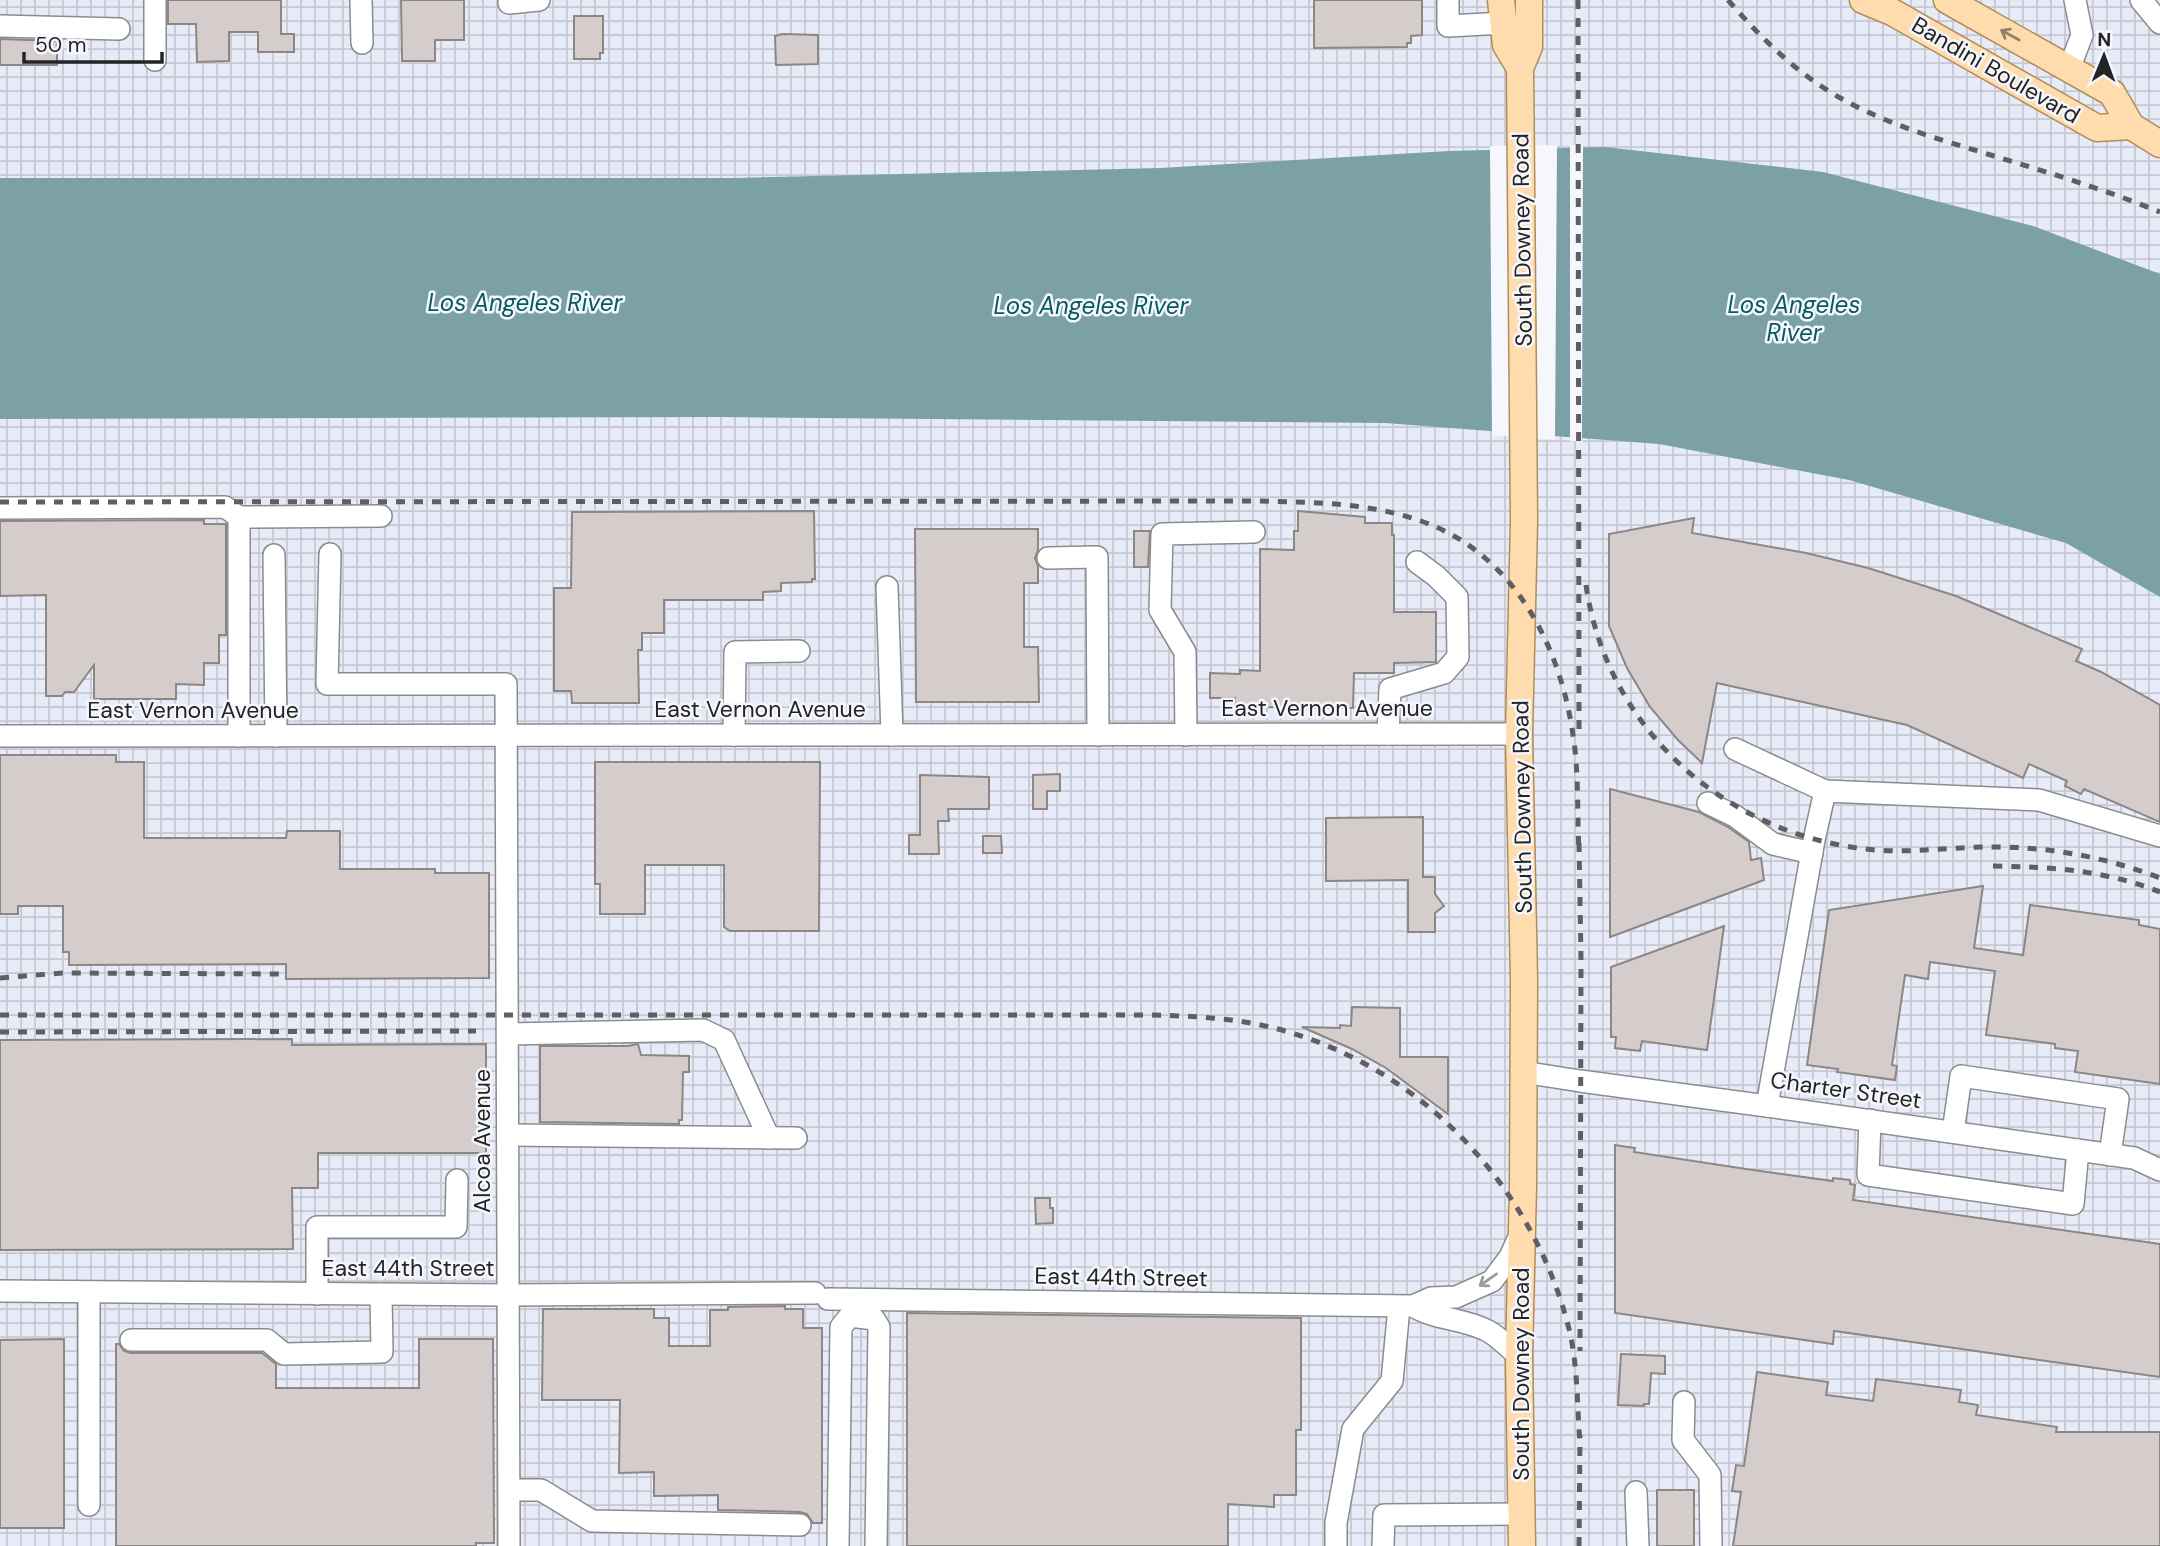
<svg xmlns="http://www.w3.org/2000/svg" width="2160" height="1546" font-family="'DM Sans',sans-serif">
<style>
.industrial{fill:url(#industrial-grid)}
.water{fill:#7ba1a6}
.pier{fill:#f5f7fc}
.building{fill:#d4cdcc;stroke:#8c8685;stroke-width:2}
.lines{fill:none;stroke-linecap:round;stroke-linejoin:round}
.minor-casing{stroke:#8a8c90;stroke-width:24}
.major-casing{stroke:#b18d5a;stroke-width:29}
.minor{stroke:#fff;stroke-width:21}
.major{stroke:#fedcad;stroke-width:26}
.rail{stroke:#5f5f62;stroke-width:5;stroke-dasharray:9 9;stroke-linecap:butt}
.oneway{stroke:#91806a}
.oneway2{stroke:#9c9c9d}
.labels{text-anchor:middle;stroke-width:5;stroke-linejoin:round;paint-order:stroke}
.street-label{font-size:23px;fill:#242426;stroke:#f5f7fc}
.water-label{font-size:24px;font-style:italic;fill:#055a62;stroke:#f5f7fc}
</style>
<defs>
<pattern id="industrial-grid" width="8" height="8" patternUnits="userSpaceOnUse" patternTransform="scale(1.75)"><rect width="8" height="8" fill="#e7ebf7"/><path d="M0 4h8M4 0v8" fill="none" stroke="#c6c9d4"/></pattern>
</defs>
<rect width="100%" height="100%" fill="#f5f7fc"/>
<rect class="industrial" x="0" y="0" width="2160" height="1546"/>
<path class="water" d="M1605 147 1823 172 2033 226 2160 274V597L2066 543 1849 480 1659 444 1385 423 720 417 0 419V178H735L1160 168 1449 151Z"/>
<g class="pier">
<path d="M1583 144 1582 442 1570 441V145Z"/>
<path d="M1557 145 1555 440 1492 435 1490 146Z"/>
</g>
<g class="building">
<path d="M168 0H281V34H294V52H258V32H229V61L197 62 196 24H168Z"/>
<path d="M401 0H464V40H435V61H402Z"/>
<path d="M1314 0H1422V35L1411 36V43H1407V47L1314 48Z"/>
<path d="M574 16H603V53H600V59H574Z"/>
<path d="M782 34 818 35V64L776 65 775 36Z"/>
<path d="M0 39 57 41V65H0Z"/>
<path d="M814 511 815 579H812V582L781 583V591L763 592V600H664V633H642V650H638L639 703H572L571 691H554V588H571L572 512Z"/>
<path d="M1298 511 1365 517V523H1392V535H1394V612H1436V662L1394 663V673H1354L1353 708 1235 707V698H1210V673L1240 674V670L1260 671V549L1294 550V531H1298Z"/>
<path d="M1694 518 1692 533 1806 553 1868 568 1956 596 2082 649 2076 661 2101 672 2160 705V822L2084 789 2081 794 2065 786 2067 781 2029 764 2023 778 1907 725 1717 683 1702 763 1678 740 1650 707 1627 668 1609 626V534Z"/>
<path d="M204 520V524H226V635H219V663H204V685L176 684V699H94V665L74 692H65L62 696H46V595L0 596V521Z"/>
<path d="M915 529H1038V550L1035 558 1038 566V583H1024V647H1038L1039 702H916Z"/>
<path d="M1134 531H1150L1148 567H1134Z"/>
<path d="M0 755H116V762H144V838H286L287 831H340V869H435V873H489V978L286 979V964L69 965V952H63V906H18V914H0Z"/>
<path d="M595 762H820L819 931H730L724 927V865H645V914H600V884H595Z"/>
<path d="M1060 774V791H1047V809H1033V775Z"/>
<path d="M920 775 989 777V809H948L949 821H938L939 854H909V835H920Z"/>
<path d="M1610 789 1699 812 1728 827 1749 842 1751 860 1761 858 1764 880 1610 937Z"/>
<path d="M1423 817V877H1435V894L1444 906 1435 913V932H1408V880L1326 881V818Z"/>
<path d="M983 836H1001L1002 853H983Z"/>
<path d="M1983 886 1974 948 2023 955 2030 905 2139 920V925L2160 929V1084L2075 1072 2078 1051 2055 1048V1044L1986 1035 1995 971 1930 962 1928 979 1905 975 1892 1065 1897 1066 1895 1080 1837 1072 1838 1069 1807 1065 1829 910Z"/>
<path d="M1724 926 1707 1050 1642 1041 1640 1051 1615 1048 1616 1037H1611V967Z"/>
<path d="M1352 1007 1400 1008V1057H1448V1114L1386 1068 1352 1049 1302 1027 1340 1028V1025L1351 1026Z"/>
<path d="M292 1039V1045L486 1044V1153H318V1188H292L293 1249 0 1250V1040Z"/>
<path d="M638 1044 641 1055 689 1056V1072H683L682 1120H679V1124L540 1122V1046H628Z"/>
<path d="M1615 1145 1635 1148 1634 1152 1746 1169 1833 1181V1178L1850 1180V1184L1855 1185 1853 1200 2160 1244V1377L1834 1331 1833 1344 1615 1313Z"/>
<path d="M1035 1198H1050V1208H1053V1223L1036 1224Z"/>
<path d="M785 1306V1309H803V1328H822V1523H813L807 1514 800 1512 718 1510V1495L654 1496V1472L619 1473 620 1400H542L543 1309H654V1318H669V1346H710V1310H728V1307Z"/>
<path d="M907 1313 1301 1318V1430H1296V1495H1274V1507L1228 1504V1546H907Z"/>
<path d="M64 1339V1528H0V1340Z"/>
<path d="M419 1339H493L494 1543H476V1546H116V1344H119L124 1351 131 1353H262L276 1364V1388H419Z"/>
<path d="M1621 1354 1665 1356V1374L1651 1373 1649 1404H1644V1406L1618 1405Z"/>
<path d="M1757 1372 1828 1382 1826 1395 1873 1401 1876 1379 1961 1390 1959 1402 1978 1405 1976 1415 2057 1427 2056 1432H2160V1546H1733L1741 1492 1732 1491 1736 1465 1744 1466Z"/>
<rect x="1657" y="1490" width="37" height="56"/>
</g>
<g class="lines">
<defs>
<g id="minor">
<path d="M155 0V60"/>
<path d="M361 0 362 43"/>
<path d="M1448 0V26L1504 23"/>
<path d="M2141 0 2160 23"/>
<path d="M509 3 539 0"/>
<path d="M0 26 119 29"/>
<path d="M2069 69 2082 35 2075 0"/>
<path d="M0 508 225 507 239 517"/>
<path d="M330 554 327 684H506L509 1546"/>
<path d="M274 555 276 736"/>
<path d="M1048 558 1097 557 1098 735"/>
<path d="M887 587 892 735"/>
<path d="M1388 734 1390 689 1444 673 1458 657 1457 597 1436 576 1417 562"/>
<path d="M734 735 735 652 799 651"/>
<path d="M1186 735 1185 652 1160 610 1162 534 1254 532"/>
<path d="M0 736 1519 734"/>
<path d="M239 736V517L381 516"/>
<path d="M1735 749 1825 791"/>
<path d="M1708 803 1735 816 1773 844 1812 853"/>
<path d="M508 1034 703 1030 724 1040 769 1138"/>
<path d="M1523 1072 1580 1081 1767 1106 2134 1158 2160 1170"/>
<path d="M1767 1106 1814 840 1825 791 2039 800 2160 836"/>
<path d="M1870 1120 1868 1175 2073 1204 2078 1150"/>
<path d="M1953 1132 1961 1076 2118 1099 2110 1155"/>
<path d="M509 1135 796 1138"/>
<path d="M0 1291 509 1295 815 1293"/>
<path d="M317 1294V1227H456L457 1180"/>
<path d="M828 1299 1413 1306 1431 1298 1456 1297 1492 1281 1510 1257 1519 1237"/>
<path d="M1413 1306C1436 1320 1464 1318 1488 1331 1499 1337 1509 1348 1519 1356"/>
<path d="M131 1340H267L284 1354 382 1352 381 1294"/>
<path d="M1684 1402 1683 1440 1710 1475 1711 1546"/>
<path d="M509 1490H541L592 1521 800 1525"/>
<path d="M1636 1492 1638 1546"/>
<path d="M89 1505V1292"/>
<path d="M838 1546 841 1327 850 1316 874 1319 879 1327 876 1546"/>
<path d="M1336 1546V1523L1353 1429 1392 1381 1399 1307"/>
<path d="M1383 1546 1384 1515 1522 1514"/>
</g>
<g id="major">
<path d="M1501 0 1506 45 1520 68"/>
<path d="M1863 0 1892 12 2097 128 2131 126"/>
<path d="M1947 0 2112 93 2131 126 2160 144"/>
<path d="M1522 1546 1519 1356 1523 1187 1524 980 1519 734 1524 521 1520 68 1529 47V0"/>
</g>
</defs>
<use href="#minor" class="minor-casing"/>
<use href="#major" class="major-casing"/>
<use href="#minor" class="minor"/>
<use href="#major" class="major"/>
<g class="rail">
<path d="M1578 0 1579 731"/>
<path d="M1728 0C1756 32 1786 63 1821 86 1873 121 1935 138 1994 156 2050 173 2106 190 2160 212"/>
<path d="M0 502 1253 501C1308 502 1367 502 1421 521 1513 553 1560 644 1573 735 1579 771 1577 815 1579 852"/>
<path d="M1586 585C1607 732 1730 838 1876 850 1913 853 1951 847 1988 847 2046 846 2106 857 2160 878"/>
<path d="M1579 843 1581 959 1580 1351"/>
<path d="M1993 866C2053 867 2104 870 2160 892"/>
<path d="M0 978 62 973 285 974"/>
<path d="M0 1015H1149C1195 1016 1240 1018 1285 1031 1426 1071 1536 1191 1570 1333 1578 1369 1577 1407 1580 1444"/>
<path d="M0 1032 476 1031"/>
<path d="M1579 1546 1580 1435"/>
</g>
</g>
<defs><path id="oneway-shaft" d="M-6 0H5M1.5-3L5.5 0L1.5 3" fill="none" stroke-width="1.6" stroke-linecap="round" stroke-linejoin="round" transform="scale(1.75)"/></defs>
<use class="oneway" href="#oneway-shaft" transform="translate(2010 35) rotate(-151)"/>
<use class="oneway2" href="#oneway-shaft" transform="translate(1488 1280) rotate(145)"/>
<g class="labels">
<g class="street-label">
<text transform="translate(1996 70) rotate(30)" y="8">Bandini Boulevard</text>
<text transform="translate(1522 240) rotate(-91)" y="8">South Downey Road</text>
<text x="1327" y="716">East Vernon Avenue</text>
<text x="760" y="717">East Vernon Avenue</text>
<text x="193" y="718">East Vernon Avenue</text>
<text transform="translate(1522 807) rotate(-91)" y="8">South Downey Road</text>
<text transform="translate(1846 1090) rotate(8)" y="8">Charter Street</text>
<text transform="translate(482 1141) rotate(-90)" y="8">Alcoa Avenue</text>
<text x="408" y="1276">East 44th Street</text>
<text transform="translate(1121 1277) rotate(1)" y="8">East 44th Street</text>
<text transform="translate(1521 1374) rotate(-90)" y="8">South Downey Road</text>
</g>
<g class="water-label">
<text x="525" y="311">Los Angeles River</text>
<text x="1794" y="313">Los Angeles<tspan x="1794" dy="28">River</tspan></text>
<text x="1091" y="314">Los Angeles River</text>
</g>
</g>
<g transform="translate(2104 56) rotate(1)" stroke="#f5f7fc" stroke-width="5" paint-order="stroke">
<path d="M0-5L12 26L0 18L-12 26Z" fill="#242426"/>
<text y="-10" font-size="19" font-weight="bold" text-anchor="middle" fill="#242426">N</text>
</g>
<path d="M24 52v10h138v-10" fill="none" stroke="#242426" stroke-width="3.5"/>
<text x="35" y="52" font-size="21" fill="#242426" stroke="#f5f7fc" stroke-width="5" paint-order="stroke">50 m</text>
</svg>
